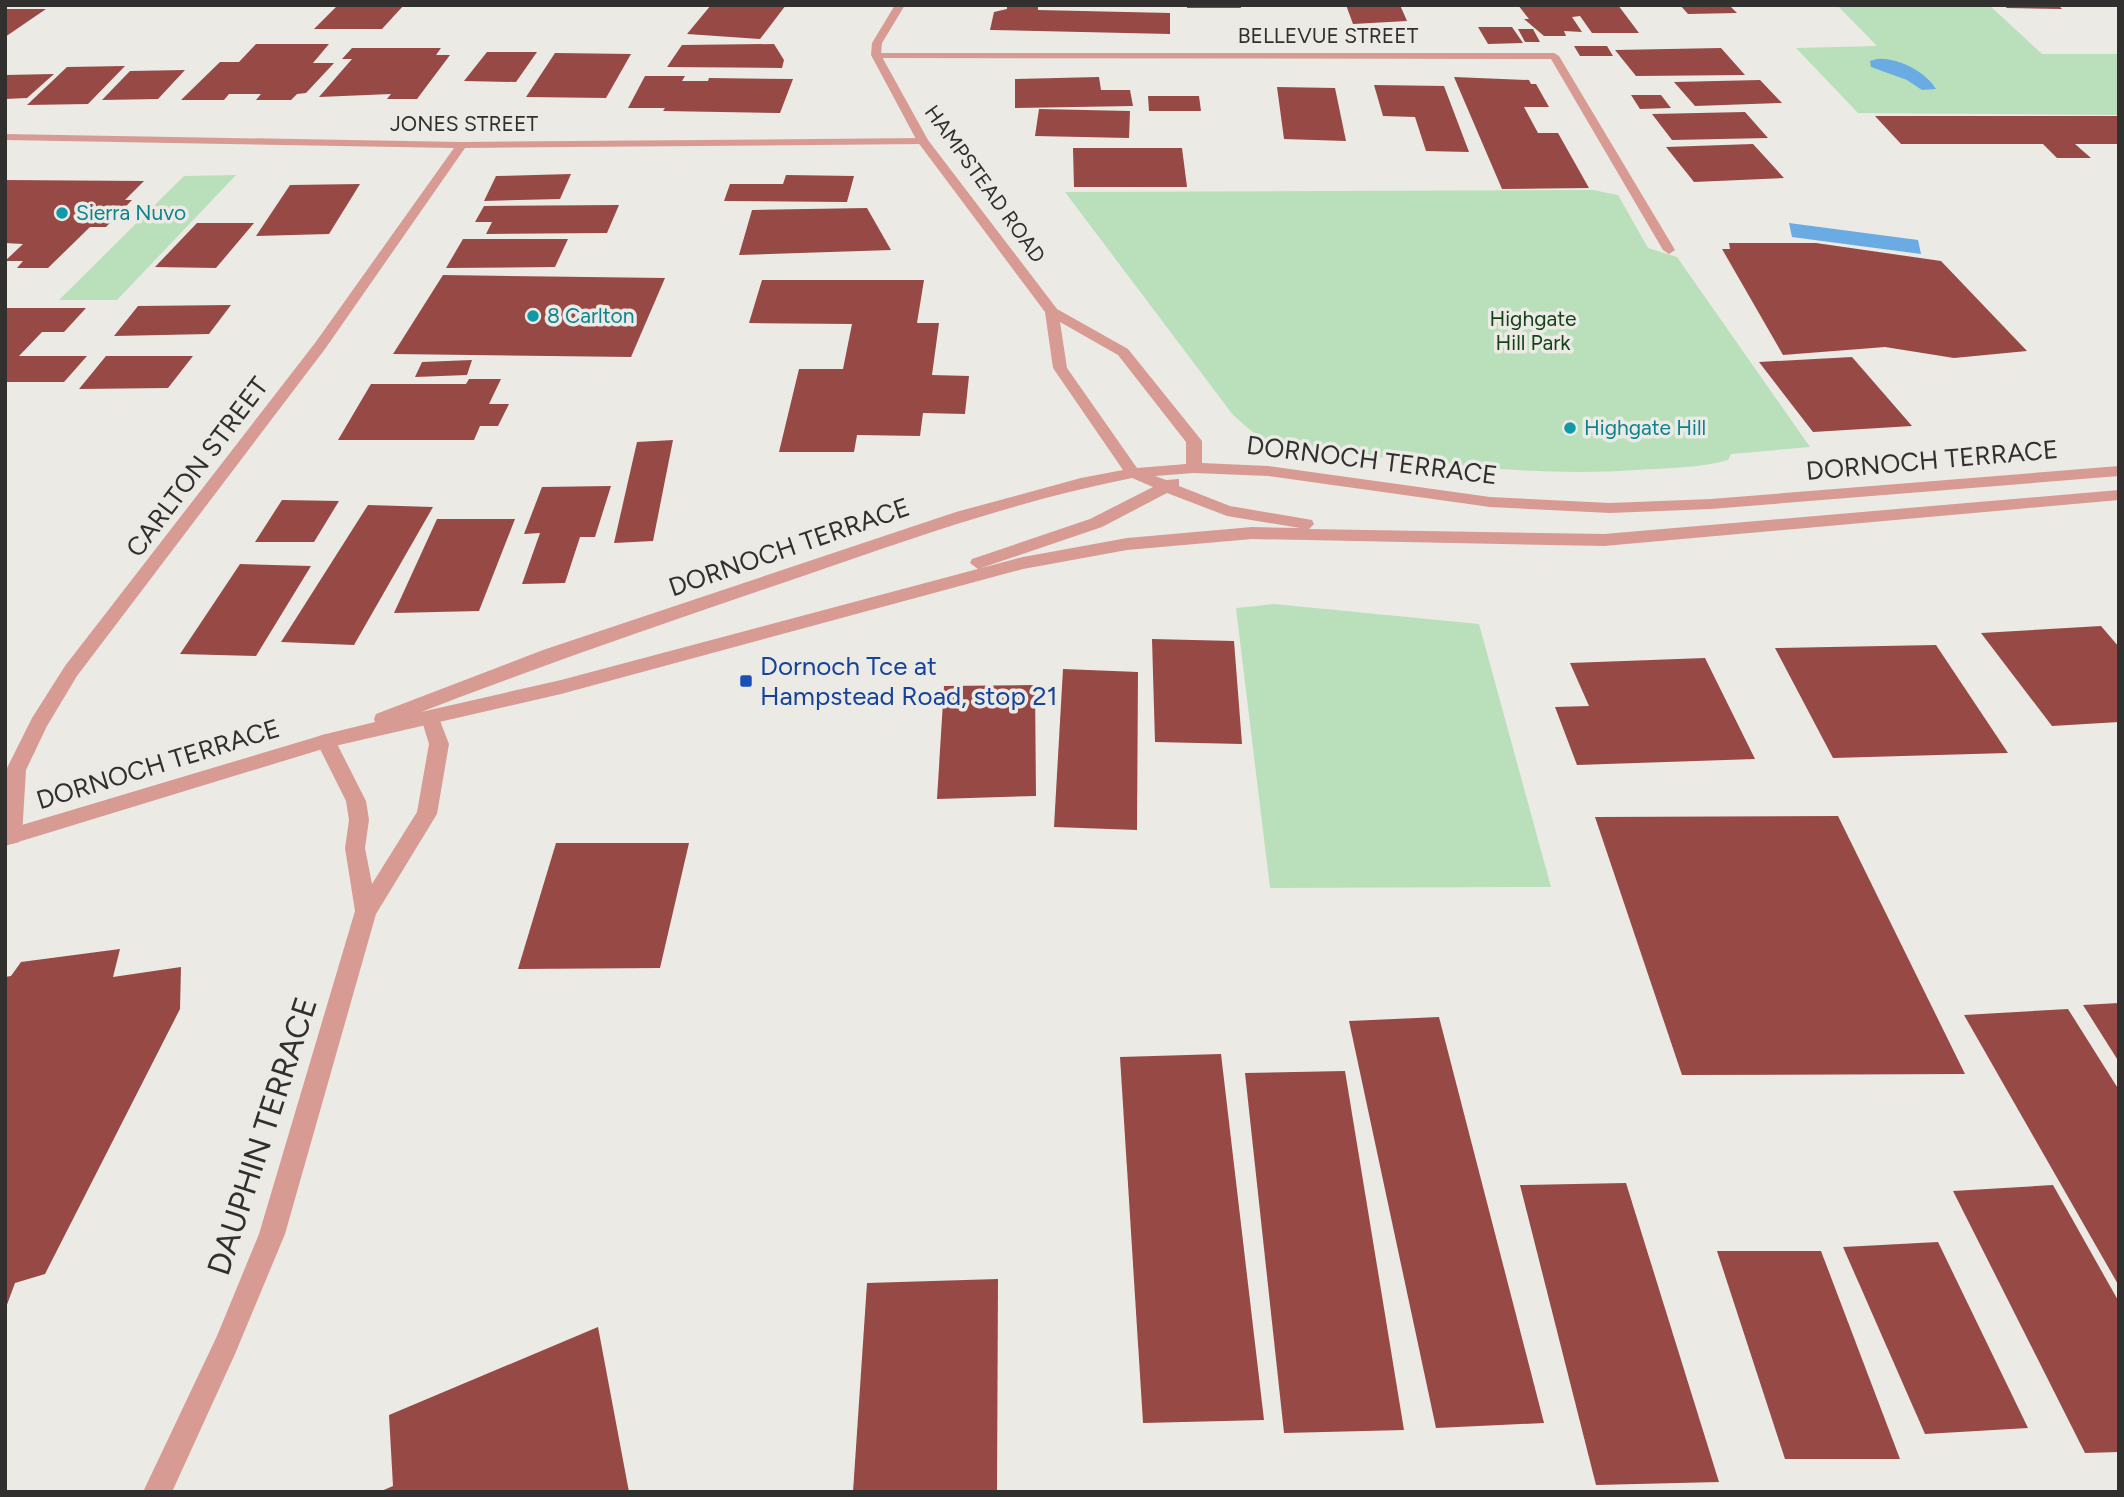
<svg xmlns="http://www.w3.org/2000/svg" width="2124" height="1497" font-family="Figtree,sans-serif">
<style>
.green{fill:#b9e0ba}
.water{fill:#6babe3}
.building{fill:#974946}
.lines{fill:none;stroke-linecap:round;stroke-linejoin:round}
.minor{fill:#d89b93;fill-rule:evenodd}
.tertiary{fill:#d89b93;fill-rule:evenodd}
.culture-dot{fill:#0f9aa8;stroke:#ebeae5;stroke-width:2.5}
.transit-dot{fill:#1a4fb4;stroke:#ebeae5;stroke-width:2.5}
.labels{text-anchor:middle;stroke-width:7;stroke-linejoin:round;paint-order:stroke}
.far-street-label{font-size:21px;fill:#31302f;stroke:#ebeae5}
.far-culture-label{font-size:21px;fill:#0d838f;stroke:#ebeae5;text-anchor:start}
.far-park-label{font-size:21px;fill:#16421b;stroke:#ebeae5}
.street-label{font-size:26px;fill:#31302f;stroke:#ebeae5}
.transit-label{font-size:26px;fill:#164399;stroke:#ebeae5;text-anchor:start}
.near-street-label{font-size:32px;fill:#31302f;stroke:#ebeae5}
</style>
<rect width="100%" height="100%" fill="#ebeae5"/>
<g class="green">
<path d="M1837 5H1989L2042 54H2119V115L1858 113 1796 48 1877 46Z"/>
<path d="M236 175 117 300H59L184 176Z"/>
<path d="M1593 190 1618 195 1648 248 1677 257 1810 447 1731 454 1728 460C1699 468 1668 468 1638 470 1518 478 1400 459 1281 445L1263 441 1233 415 1065 192Z"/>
<path d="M1274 604 1479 624 1551 887 1270 888 1236 608Z"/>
</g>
<g class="water">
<path d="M1877 59C1897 57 1926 72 1936 89L1922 90 1907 80 1871 67 1870 61Z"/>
<path d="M1789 223 1918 240 1921 254 1792 237Z"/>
</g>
<g class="building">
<path d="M338 5H404L382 29H314Z"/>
<path d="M711 5 727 6 786 5 760 39 687 34Z"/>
<path d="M1007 5H1038V10L1170 13V34L990 30 994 12 1007 9Z"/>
<path d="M1187 5H1240L1241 8H1187Z"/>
<path d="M1346 5H1400L1407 21 1353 24Z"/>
<path d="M1518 5H1618L1639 33H1592L1580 16 1572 17 1582 32 1564 31 1566 36H1544L1524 19H1529Z"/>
<path d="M1680 5H1729L1737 13 1688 14Z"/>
<path d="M2003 5H2058L2062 9 2007 8Z"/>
<path d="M5 9H46L5 37Z"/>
<path d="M1478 27H1512L1523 43 1488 44Z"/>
<path d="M1518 29H1533L1540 42H1525Z"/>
<path d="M256 44H329L313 63H334L306 93 297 94 291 100H256L261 94H229L224 100H181L220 62H239Z"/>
<path d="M774 44 784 60 782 68 667 67 682 45Z"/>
<path d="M1574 46H1607L1613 56H1580Z"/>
<path d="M352 48H441L436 55H450L417 99H387L391 94 319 97 352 59H342Z"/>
<path d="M1721 48 1745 75 1636 76 1615 50Z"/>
<path d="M487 52H537L516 82 464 81Z"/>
<path d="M555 53 631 54 606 98 526 97Z"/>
<path d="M125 66 88 104 27 105 67 67Z"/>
<path d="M185 70 158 99 102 100 130 71Z"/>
<path d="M54 74 27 98 5 99V75Z"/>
<path d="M645 76H685L682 81H708L709 78 793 79 780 113 663 111 665 108H628Z"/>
<path d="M1099 77 1101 90H1130L1133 106 1015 108V79Z"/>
<path d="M1454 77 1529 80 1531 84H1536L1549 107H1524L1538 133H1558L1589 188 1502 189Z"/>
<path d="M1760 80 1782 103 1695 106 1674 82Z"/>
<path d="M1374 85 1444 86 1469 152 1426 151 1415 117 1383 116Z"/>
<path d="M1277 87 1335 88 1346 141 1284 139Z"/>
<path d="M1631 95H1661L1671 108 1640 109Z"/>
<path d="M1148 96H1199L1201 111H1149Z"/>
<path d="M1039 109 1130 111 1129 138 1035 136Z"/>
<path d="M1745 112 1768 138 1672 140 1652 114Z"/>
<path d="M1875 116H2119V144H2075L2091 158H2057L2043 144H1901Z"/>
<path d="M1753 144 1784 178 1694 182 1666 147Z"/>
<path d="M1073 148H1182L1187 187H1074Z"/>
<path d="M571 174 560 199 484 201 496 176Z"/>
<path d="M786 175 854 176 847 202 724 201 730 184H783Z"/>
<path d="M5 180 144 181 125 200H132L106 227H90L48 268H17L23 261H5L23 244 5 243Z"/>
<path d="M360 184 329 234 256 236 290 185Z"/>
<path d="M619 205 607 233 486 234 492 222H475L484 206Z"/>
<path d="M867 208 891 250 739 255 752 210Z"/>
<path d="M197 223H254L216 268 155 267Z"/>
<path d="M463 239H568L555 267 446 268Z"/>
<path d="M1729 243H1816L1941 261 2027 351 1954 358 1885 347 1783 355 1722 249H1730Z"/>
<path d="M443 275 665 278 631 357 393 354Z"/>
<path d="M762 280H924L917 323H939L932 375 969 376 965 414 923 413 920 436 857 435 854 452H779L799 369H843L852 324 749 323Z"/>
<path d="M231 305 209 334 114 336 138 306Z"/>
<path d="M7 308H86L64 332H42L19 356H87L64 382H5Z"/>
<path d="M106 356H193L168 388 79 389Z"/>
<path d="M1852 357 1912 426 1813 432 1759 362Z"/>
<path d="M472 360 467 375 415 377 422 362Z"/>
<path d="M469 379H501L489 404H509L498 426H480L474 440H338L371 384H466Z"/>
<path d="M673 440 653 541 614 543 637 442Z"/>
<path d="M611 486 595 537H580L565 583 522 584 540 533 524 534 542 487Z"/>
<path d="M282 500 339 501 314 542H255Z"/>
<path d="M368 505 433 507 354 645 281 642Z"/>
<path d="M437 519H515L479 611 394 613Z"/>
<path d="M240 564 311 566 256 656 180 654Z"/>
<path d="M2101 626 2119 647V722L2052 726 1981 633Z"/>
<path d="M1152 639 1234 641 1242 744 1155 742Z"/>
<path d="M1936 645 2008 753 1833 758 1775 648Z"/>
<path d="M1705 658 1755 759 1577 765 1555 707 1589 706 1570 663Z"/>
<path d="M1063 669 1138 672 1137 830 1054 827Z"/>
<path d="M1035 685 1036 796 937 799 944 686Z"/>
<path d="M1838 816 1965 1074 1682 1075 1595 817Z"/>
<path d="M556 843H689L660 968 518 969Z"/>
<path d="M120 949 113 977 181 967 180 1009 45 1274 15 1283 5 1310V977L11 976 21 962Z"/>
<path d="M2119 1003V1062L2083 1005Z"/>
<path d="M2068 1009 2119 1090V1286L1964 1015Z"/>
<path d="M1439 1017 1544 1423 1436 1428 1349 1021Z"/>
<path d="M1221 1054 1264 1420 1143 1423 1120 1057Z"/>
<path d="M1345 1071 1404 1430 1284 1433 1245 1073Z"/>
<path d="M1626 1183 1719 1482 1596 1485 1520 1185Z"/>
<path d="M2053 1185 2119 1302V1452L2085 1453 1953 1191Z"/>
<path d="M1938 1242 2028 1428 1925 1434 1843 1247Z"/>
<path d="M1717 1251H1821L1900 1459H1785Z"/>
<path d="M998 1279 997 1492H853L867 1283Z"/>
<path d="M598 1327 629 1492H379L393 1486 389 1415Z"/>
</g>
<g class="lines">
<g class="minor">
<path d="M872 53H1554L1559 56 1675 250 1669 254 1663 250 1551 59 876 58 872 57Z"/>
<path d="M5 134 462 142 923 138 929 141 923 144 465 148 325 349 77 676 47 726 26 770 22 836 19 842 12 844 5 842 6 770 32 718 65 666 315 343 454 148 5 140Z"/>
<path d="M430 711 437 713 449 744 437 814 376 914 285 1234 235 1354 172 1492H143L217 1336 259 1234 355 911 345 848 349 820 346 801 316 741 319 736 326 734 333 736 366 801 369 820 365 848 372 884 417 812 429 744 421 718 423 713Z"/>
</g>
<path class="tertiary" d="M895 5H905L882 43 881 55 928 140 1057 309 1128 349 1202 441V463L1268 466 1490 497 1610 503 1711 499 2119 466V476L1711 509 1610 513 1490 507 1268 476 1194 473 1155 476 1166 480 1179 479V486L1230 506 1312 520 1314 524 1309 529 1604 534 2119 490V500L1604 546 1252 539 1127 550 1023 569 561 694 326 748 5 846V830L326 734 375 722 374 719 376 714 543 650 956 512 1081 478 1123 470 1053 368 1045 312 917 141 871 55 872 43ZM1060 322 1118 355 1186 442V464L1137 468 1067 368ZM1132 478 1153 487 1090 519 972 559 970 563 978 569 1102 527 1167 493 1227 516 1300 528 1252 527 1127 538 1023 557 561 680 421 712C548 663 677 619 806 575 913 538 1020 500 1132 478Z"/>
</g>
<g class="culture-dot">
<circle cx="62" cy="213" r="7"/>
<circle cx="533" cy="316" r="7"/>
<circle cx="1570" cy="428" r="7"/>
</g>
<rect class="transit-dot" x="739" y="674" width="14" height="14" rx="3.5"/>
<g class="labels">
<g class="far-street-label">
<text x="1328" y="43">BELLEVUE STREET</text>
<text x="464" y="131">JONES STREET</text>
<text transform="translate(985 184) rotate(54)" y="7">HAMPSTEAD ROAD</text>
</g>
<g class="far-culture-label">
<text x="76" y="220">Sierra Nuvo</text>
<text x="547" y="323">8 Carlton</text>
<text x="1584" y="435">Highgate Hill</text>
</g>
<g class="far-park-label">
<text x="1533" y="326">Highgate<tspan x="1533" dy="24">Hill Park</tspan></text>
</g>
<g class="street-label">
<text transform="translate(1372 460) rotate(7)" y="9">DORNOCH TERRACE</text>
<text transform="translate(1932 460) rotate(-5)" y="9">DORNOCH TERRACE</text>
<text transform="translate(197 467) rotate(-53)" y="9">CARLTON STREET</text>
<text transform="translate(789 547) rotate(-19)" y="9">DORNOCH TERRACE</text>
<text transform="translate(158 764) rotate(-17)" y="9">DORNOCH TERRACE</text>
</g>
<g class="transit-label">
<text x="760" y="675">Dornoch Tce at<tspan x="760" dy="30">Hampstead Road, stop 21</tspan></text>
</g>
<g class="near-street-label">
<text transform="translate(262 1136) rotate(-72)" y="11">DAUPHIN TERRACE</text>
</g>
</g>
<rect width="2124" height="1497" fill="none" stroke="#31302f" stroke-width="14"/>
</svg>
